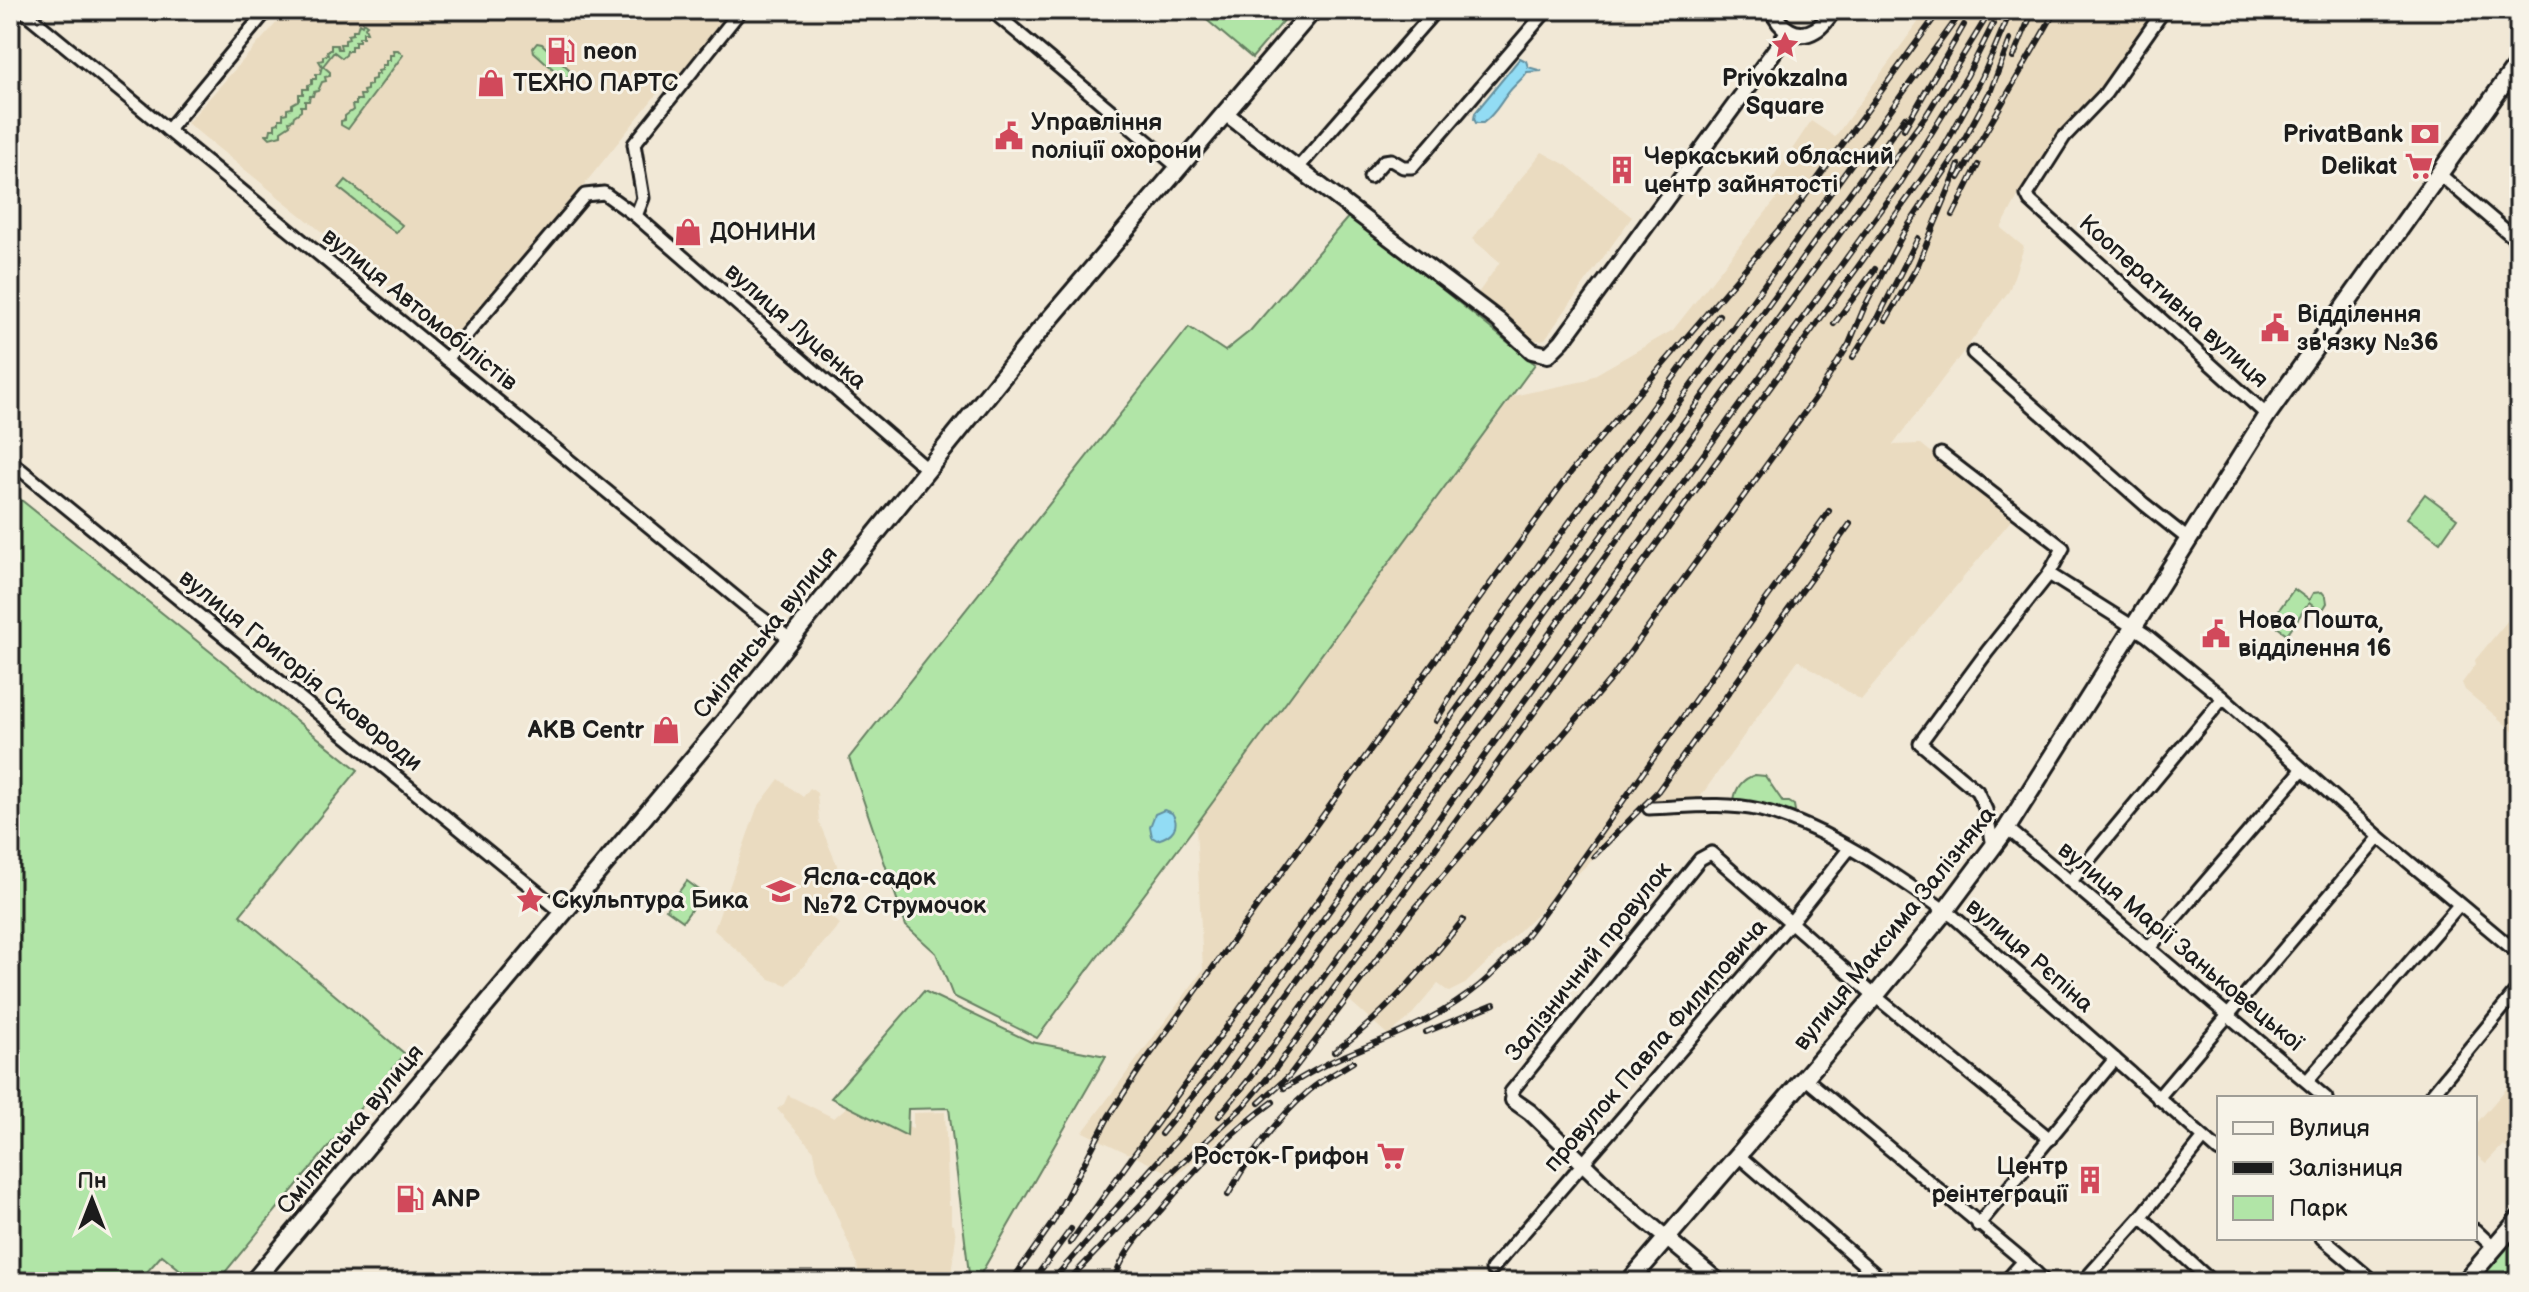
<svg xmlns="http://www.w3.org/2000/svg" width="2529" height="1292" font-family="'Balsamiq Sans',sans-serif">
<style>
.built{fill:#eadbc0}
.green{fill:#b1e5a7;stroke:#668062;stroke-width:2}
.water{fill:#92dcf4;stroke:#638f9e;stroke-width:2}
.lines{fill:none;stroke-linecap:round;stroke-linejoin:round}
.minor-casing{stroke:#1c1c1c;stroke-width:17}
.tertiary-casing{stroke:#1c1c1c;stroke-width:20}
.secondary-casing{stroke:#1c1c1c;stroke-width:22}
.minor{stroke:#f7f3e8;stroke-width:11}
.tertiary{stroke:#f7f3e8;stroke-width:14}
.secondary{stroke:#f7f3e8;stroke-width:16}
.rail-casing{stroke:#1c1c1c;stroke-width:6}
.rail{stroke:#f7f3e8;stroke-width:3;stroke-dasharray:9;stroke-linecap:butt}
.labels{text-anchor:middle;stroke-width:6;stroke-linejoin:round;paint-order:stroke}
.poi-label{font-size:24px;font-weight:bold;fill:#1c1c1c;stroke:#f7f3e8;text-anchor:start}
.street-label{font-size:24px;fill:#1c1c1c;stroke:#f7f3e8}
</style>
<rect width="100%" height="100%" fill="#f1e8d6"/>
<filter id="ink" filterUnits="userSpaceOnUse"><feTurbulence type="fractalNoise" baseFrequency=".0125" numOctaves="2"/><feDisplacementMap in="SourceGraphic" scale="16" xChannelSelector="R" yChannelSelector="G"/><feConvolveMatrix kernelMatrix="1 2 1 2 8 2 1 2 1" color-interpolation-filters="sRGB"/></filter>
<g filter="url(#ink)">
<g class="built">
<path d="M288 10H735L672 88 660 90 458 342 187 123Z"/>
<path d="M1927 10H2159L2147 29 2023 187 2001 228 2024 247 2009 291 1893 445 1921 444 2013 518 1861 700 1798 660 1693 807 1643 810 1465 984 1449 992 1438 984 1408 1019 1388 1035 1350 1001 1285 1084 1176 1176 1083 1132 1203 970 1196 825 1513 396 1584 381 1673 330 1781 193 1769 184 1811 121 1835 137Z"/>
<path d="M1542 152 1566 165 1632 217 1545 339 1534 341 1476 296 1500 262 1472 239Z"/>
<path d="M2519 607V736L2465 690 2462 683 2476 664 2475 660Z"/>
<path d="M779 779 803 797 810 788 817 793 819 822 837 865 830 917 840 924 787 985 770 979 714 930 757 808Z"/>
<path d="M2519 1074V1158L2503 1145 2486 1163 2475 1154V1125Z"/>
<path d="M788 1095 834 1118 849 1105 913 1128V1113L945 1112 949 1206H951V1224L954 1225 956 1237 950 1282H859L857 1263 817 1169 814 1151 777 1109 784 1104Z"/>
</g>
<g class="green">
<path d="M1195 10H1293L1252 58Z"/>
<path d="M363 22 367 25 365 27 367 32H363V37H359V41H355V46H351V51H347L346 55 342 58 334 52 323 66 330 72V76L325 77 326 81 322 82 318 91 314 92 313 96H310L309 101H305V106H301V111L294 116 293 120 289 121 290 125 281 131V135L270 138 266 134H270L271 129H275V124L279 123V119H283V114L287 113V109L292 108V104L299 100V94H303V89H308V85L312 84V79H316V74H320L322 66 319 61 323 60V56L328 55 327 51 331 50V45H337L338 49H341L340 44H345V40L349 39 348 35 353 34V30H357L359 23 362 25Z"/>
<path d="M537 43 542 44 569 69 570 73 568 77H562L534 52 533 48Z"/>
<path d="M393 50H398L403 55 348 129 341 125V121L345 120V116L353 110 352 105H356V100H361L360 95H364L363 91 367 90V86L371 85V80L375 79V75L379 74 378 71 382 70V65H386V60H390V55H394Z"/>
<path d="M346 180 402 225 396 233 339 188Z"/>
<path d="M1350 215 1535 364 1196 825 1037 1038 953 996 936 953 906 926 849 758 1189 327 1225 351 1250 331Z"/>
<path d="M10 491 358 770 240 915 405 1054 217 1282H195L162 1255 138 1282H10Z"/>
<path d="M2425 494 2457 518 2440 542 2407 518Z"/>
<path d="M2294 589 2309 600 2313 593 2322 592 2326 597 2327 603 2324 608 2318 610 2309 603 2287 634 2270 622Z"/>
<path d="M1755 775 1765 776 1783 802H1789L1794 805 1795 811 1792 815 1767 805 1734 800C1736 787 1742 779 1755 775Z"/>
<path d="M687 881 703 893 683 921 666 909Z"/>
<path d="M924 991 1031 1042 1106 1056 976 1282H970L949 1108 908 1109 907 1136 831 1098Z"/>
<path d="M2519 1227V1274L2512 1282H2471Z"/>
</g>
<g class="water">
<path d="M1520 58 1526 61 1528 67 1542 71 1527 72C1522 80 1514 85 1509 92 1499 104 1497 112 1483 123H1476L1474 119 1475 113Z"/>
<path d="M1164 810 1172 813C1181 826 1172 836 1157 840L1152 837 1150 827 1155 814Z"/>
</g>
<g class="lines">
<defs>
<g id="minor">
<path d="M22 10 746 606 790 639"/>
<path d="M991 10 1178 167"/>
<path d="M2164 10 2105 94 2064 137 2027 195 2030 201 2267 415"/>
<path d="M168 130 267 10"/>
<path d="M1297 169 1436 10"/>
<path d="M2438 173 2519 242"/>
<path d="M1370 177 1384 161 1391 160 1403 167H1412L1547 10"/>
<path d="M636 216 927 469"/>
<path d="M1973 353 2144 504 2188 539"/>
<path d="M446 359 585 195 604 193 636 216 643 198 634 144 741 10"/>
<path d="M1941 454 2063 548 2049 574 1987 652 1920 743 1977 791 1986 810 1993 846"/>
<path d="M10 461 563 913"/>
<path d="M2049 574 2146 635 2223 698 2379 837 2519 954"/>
<path d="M1649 808C1685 807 1724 802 1760 810 1827 826 1898 877 1954 917L2219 1151"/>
<path d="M2007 828 2326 1098"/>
<path d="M2071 881 2223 698"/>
<path d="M2150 947 2302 770"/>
<path d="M1805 1078 2024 1261 2045 1282"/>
<path d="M2307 1081 2459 905"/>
<path d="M2158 1098 2379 837"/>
<path d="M2429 1098 2519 988"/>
<path d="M1513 1100 1511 1092 1700 859 1711 853 1875 996 2050 1139"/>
<path d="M1739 1156 1884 1282"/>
<path d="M2141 1217 2212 1282"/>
<path d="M1978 1225 2115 1059"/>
<path d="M2475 1230 2494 1248"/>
<path d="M2322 1238 2374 1282"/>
<path d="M1492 1269 1791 922 1849 849"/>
<path d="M2005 1282 2024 1261"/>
<path d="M2083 1282 2141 1217 2204 1138"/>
</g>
<g id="tertiary">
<path d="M1773 10C1779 28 1797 41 1815 30 1823 26 1828 17 1833 10"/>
<path d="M1225 113 1498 320 1532 351 1548 355 1562 341 1789 31"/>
<path d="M1513 1100 1530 1112 1623 1202 1719 1282"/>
</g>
<g id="secondary">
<path d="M253 1282 723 723 1036 335 1313 10"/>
<path d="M1629 1282 1875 996 1945 911 2007 828 2267 415 2519 62"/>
<path d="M2465 1282 2519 1219"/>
</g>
</defs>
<use href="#minor" class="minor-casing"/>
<use href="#tertiary" class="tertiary-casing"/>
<use href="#secondary" class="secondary-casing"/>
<use href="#minor" class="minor"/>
<use href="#tertiary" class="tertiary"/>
<use href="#secondary" class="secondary"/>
<defs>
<g id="rail">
<path d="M2013 58 2033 10"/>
<path d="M1904 129 1964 25"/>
<path d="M1959 178 2056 10"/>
<path d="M1792 214 1940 10"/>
<path d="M1953 215 1978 165"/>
<path d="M1886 320 1917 267 1959 165"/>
<path d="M1834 324 1875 269"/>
<path d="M1853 357 1879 316 1918 238"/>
<path d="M1436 721 1487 636 1719 315"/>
<path d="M1594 856 1658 791 1850 524"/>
<path d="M1426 1032 1494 1004"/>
<path d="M1334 1052C1385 1015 1423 969 1463 920"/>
<path d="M1284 1088C1304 1077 1323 1064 1344 1056 1393 1035 1438 1020 1480 985 1509 961 1530 931 1552 901L1829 511"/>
<path d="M1259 1103 1289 1076 1412 912 1613 676 1818 394 1849 344 1864 308 1904 232 1955 156 1991 90 2010 40"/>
<path d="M1219 1116 1250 1078 1898 187 1967 76 1993 24"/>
<path d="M1161 1134 1213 1071 1905 117"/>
<path d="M1228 1195C1250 1155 1275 1120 1310 1090 1323 1079 1339 1071 1353 1062"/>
<path d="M1070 1243 1963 10"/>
<path d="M1011 1282 1053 1222 1109 1116 1139 1070 1571 472 1798 207"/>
<path d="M1032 1282 1071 1229"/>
<path d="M1051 1282 1181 1135 1227 1077 1927 114 1991 10"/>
<path d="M1067 1282 1175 1169 1244 1106 1276 1068 1942 151 1982 78 2011 10"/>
<path d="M1113 1282C1124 1251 1140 1234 1161 1210 1195 1169 1230 1133 1273 1102"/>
</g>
</defs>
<use href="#rail" class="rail-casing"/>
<use href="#rail" class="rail"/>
</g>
</g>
<defs>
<symbol id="sight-bare" viewBox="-9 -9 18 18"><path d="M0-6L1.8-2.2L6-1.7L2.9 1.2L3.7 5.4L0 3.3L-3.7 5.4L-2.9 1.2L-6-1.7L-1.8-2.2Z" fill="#d1495b" stroke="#f7f3e8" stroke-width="2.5" paint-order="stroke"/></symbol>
<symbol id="fuel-bare" viewBox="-9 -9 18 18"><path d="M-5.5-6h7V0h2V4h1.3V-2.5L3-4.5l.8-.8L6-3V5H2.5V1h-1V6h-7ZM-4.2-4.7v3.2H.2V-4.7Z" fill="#d1495b" stroke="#f7f3e8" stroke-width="2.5" paint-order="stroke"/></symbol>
<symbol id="shop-bare" viewBox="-9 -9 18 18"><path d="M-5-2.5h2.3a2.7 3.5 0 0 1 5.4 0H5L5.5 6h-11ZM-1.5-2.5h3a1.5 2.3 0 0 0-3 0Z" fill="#d1495b" stroke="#f7f3e8" stroke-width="2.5" paint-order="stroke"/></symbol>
<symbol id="bank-bare" viewBox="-9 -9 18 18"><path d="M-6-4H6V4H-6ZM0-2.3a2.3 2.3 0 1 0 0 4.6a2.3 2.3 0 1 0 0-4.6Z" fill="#d1495b" stroke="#f7f3e8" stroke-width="2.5" paint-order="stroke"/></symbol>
<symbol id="civic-bare" viewBox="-9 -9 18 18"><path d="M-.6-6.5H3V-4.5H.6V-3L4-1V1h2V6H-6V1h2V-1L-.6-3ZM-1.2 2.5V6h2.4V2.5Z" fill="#d1495b" stroke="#f7f3e8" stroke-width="2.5" paint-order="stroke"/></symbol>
<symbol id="supermarket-bare" viewBox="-9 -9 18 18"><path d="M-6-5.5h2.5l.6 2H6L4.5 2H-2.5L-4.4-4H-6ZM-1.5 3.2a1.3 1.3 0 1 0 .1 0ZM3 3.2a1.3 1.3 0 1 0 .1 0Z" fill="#d1495b" stroke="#f7f3e8" stroke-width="2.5" paint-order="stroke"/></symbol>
<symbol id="building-bare" viewBox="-9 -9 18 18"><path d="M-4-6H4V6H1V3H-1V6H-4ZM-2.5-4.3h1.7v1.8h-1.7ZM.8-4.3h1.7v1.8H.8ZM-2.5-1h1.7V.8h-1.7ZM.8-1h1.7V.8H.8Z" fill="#d1495b" stroke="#f7f3e8" stroke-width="2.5" paint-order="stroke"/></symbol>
<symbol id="school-bare" viewBox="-9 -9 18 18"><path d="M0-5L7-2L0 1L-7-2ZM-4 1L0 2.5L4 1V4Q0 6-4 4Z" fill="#d1495b" stroke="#f7f3e8" stroke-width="2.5" paint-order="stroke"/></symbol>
</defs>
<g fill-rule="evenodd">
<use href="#sight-bare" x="1765" y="25" width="40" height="40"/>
<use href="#fuel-bare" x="541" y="31" width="40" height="40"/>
<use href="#shop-bare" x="471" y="63" width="40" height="40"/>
<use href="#bank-bare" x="2405" y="114" width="40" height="40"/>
<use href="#civic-bare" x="989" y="116" width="40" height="40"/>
<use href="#supermarket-bare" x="2399" y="146" width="40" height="40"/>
<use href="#building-bare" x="1602" y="150" width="40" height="40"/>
<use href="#shop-bare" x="668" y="212" width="40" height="40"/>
<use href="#civic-bare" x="2255" y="308" width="40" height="40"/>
<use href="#civic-bare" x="2196" y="614" width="40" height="40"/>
<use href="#shop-bare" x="646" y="710" width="40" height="40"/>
<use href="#school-bare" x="761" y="871" width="40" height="40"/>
<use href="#sight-bare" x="510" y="880" width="40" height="40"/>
<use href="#supermarket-bare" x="1371" y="1136" width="40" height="40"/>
<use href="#building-bare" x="2070" y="1160" width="40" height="40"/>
<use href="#fuel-bare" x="390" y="1179" width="40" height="40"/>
</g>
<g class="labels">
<g class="poi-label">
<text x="583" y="59">neon</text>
<text x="1785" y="86" text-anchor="middle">Privokzalna<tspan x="1785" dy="28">Square</tspan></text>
<text x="513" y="91">ТЕХНО ПАРТС</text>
<text x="1031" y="130">Управління<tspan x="1031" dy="28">поліції охорони</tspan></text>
<text x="2403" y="142" text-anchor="end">PrivatBank</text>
<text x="1644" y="164">Черкаський обласний<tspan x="1644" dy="28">центр зайнятості</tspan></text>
<text x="2397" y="174" text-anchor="end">Delikat</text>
<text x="710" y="240">ДОНИНИ</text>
<text x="2297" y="322">Відділення<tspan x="2297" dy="28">зв'язку №36</tspan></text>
<text x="2238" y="628">Нова Пошта,<tspan x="2238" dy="28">відділення 16</tspan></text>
<text x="644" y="738" text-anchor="end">AKB Centr</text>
<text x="803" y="885">Ясла-садок<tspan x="803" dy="28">№72 Струмочок</tspan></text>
<text x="552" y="908">Cкульптура Бика</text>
<text x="1369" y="1164" text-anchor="end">Росток-Грифон</text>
<text x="2068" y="1174" text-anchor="end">Центр<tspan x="2068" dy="28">реінтеграції</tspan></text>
<text x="432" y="1207">ANP</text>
</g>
<g class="street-label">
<text transform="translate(2174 301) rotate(42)" y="8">Кооперативна вулиця</text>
<text transform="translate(420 309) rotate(39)" y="8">вулиця Автомобілістів</text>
<text transform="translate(796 326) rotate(41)" y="8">вулиця Луценка</text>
<text transform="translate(765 632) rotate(-51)" y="8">Смілянська вулиця</text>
<text transform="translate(301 670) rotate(39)" y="8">вулиця Григорія Сковороди</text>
<text transform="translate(1894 928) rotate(-51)" y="8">вулиця Максима Залізняка</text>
<text transform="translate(2181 946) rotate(40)" y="8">вулиця Марії Заньковецької</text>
<text transform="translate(2030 955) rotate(41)" y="8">вулиця Рєпіна</text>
<text transform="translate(1588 961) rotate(-51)" y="8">Залізничний провулок</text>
<text transform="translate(1655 1045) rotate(-49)" y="8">провулок Павла Филиповича</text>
<text transform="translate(350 1129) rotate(-50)" y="8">Смілянська вулиця</text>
</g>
</g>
<rect width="2529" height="1292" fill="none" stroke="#f7f3e8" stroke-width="40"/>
<rect x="20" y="20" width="2489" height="1252" fill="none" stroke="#1c1c1c" stroke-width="3" filter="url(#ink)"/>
<rect x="2217" y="1096" width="260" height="144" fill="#f7f3e8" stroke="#9f9d96" stroke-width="2"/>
<rect x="2233" y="1122" width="40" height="12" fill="#f7f3e8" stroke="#9f9d96" stroke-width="2"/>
<text x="2289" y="1136" font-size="24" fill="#1c1c1c">Вулиця</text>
<rect x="2233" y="1162" width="40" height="12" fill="#1c1c1c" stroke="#9f9d96" stroke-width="2"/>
<text x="2289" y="1176" font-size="24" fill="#1c1c1c">Залізниця</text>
<rect x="2233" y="1196" width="40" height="24" fill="#b1e5a7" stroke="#9f9d96" stroke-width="2"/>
<text x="2289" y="1216" font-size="24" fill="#1c1c1c">Парк</text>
<g transform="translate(92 1200)" stroke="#f7f3e8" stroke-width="6" paint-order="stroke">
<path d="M0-6L14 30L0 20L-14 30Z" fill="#1c1c1c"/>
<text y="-12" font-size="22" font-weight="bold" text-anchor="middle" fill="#1c1c1c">Пн</text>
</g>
</svg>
